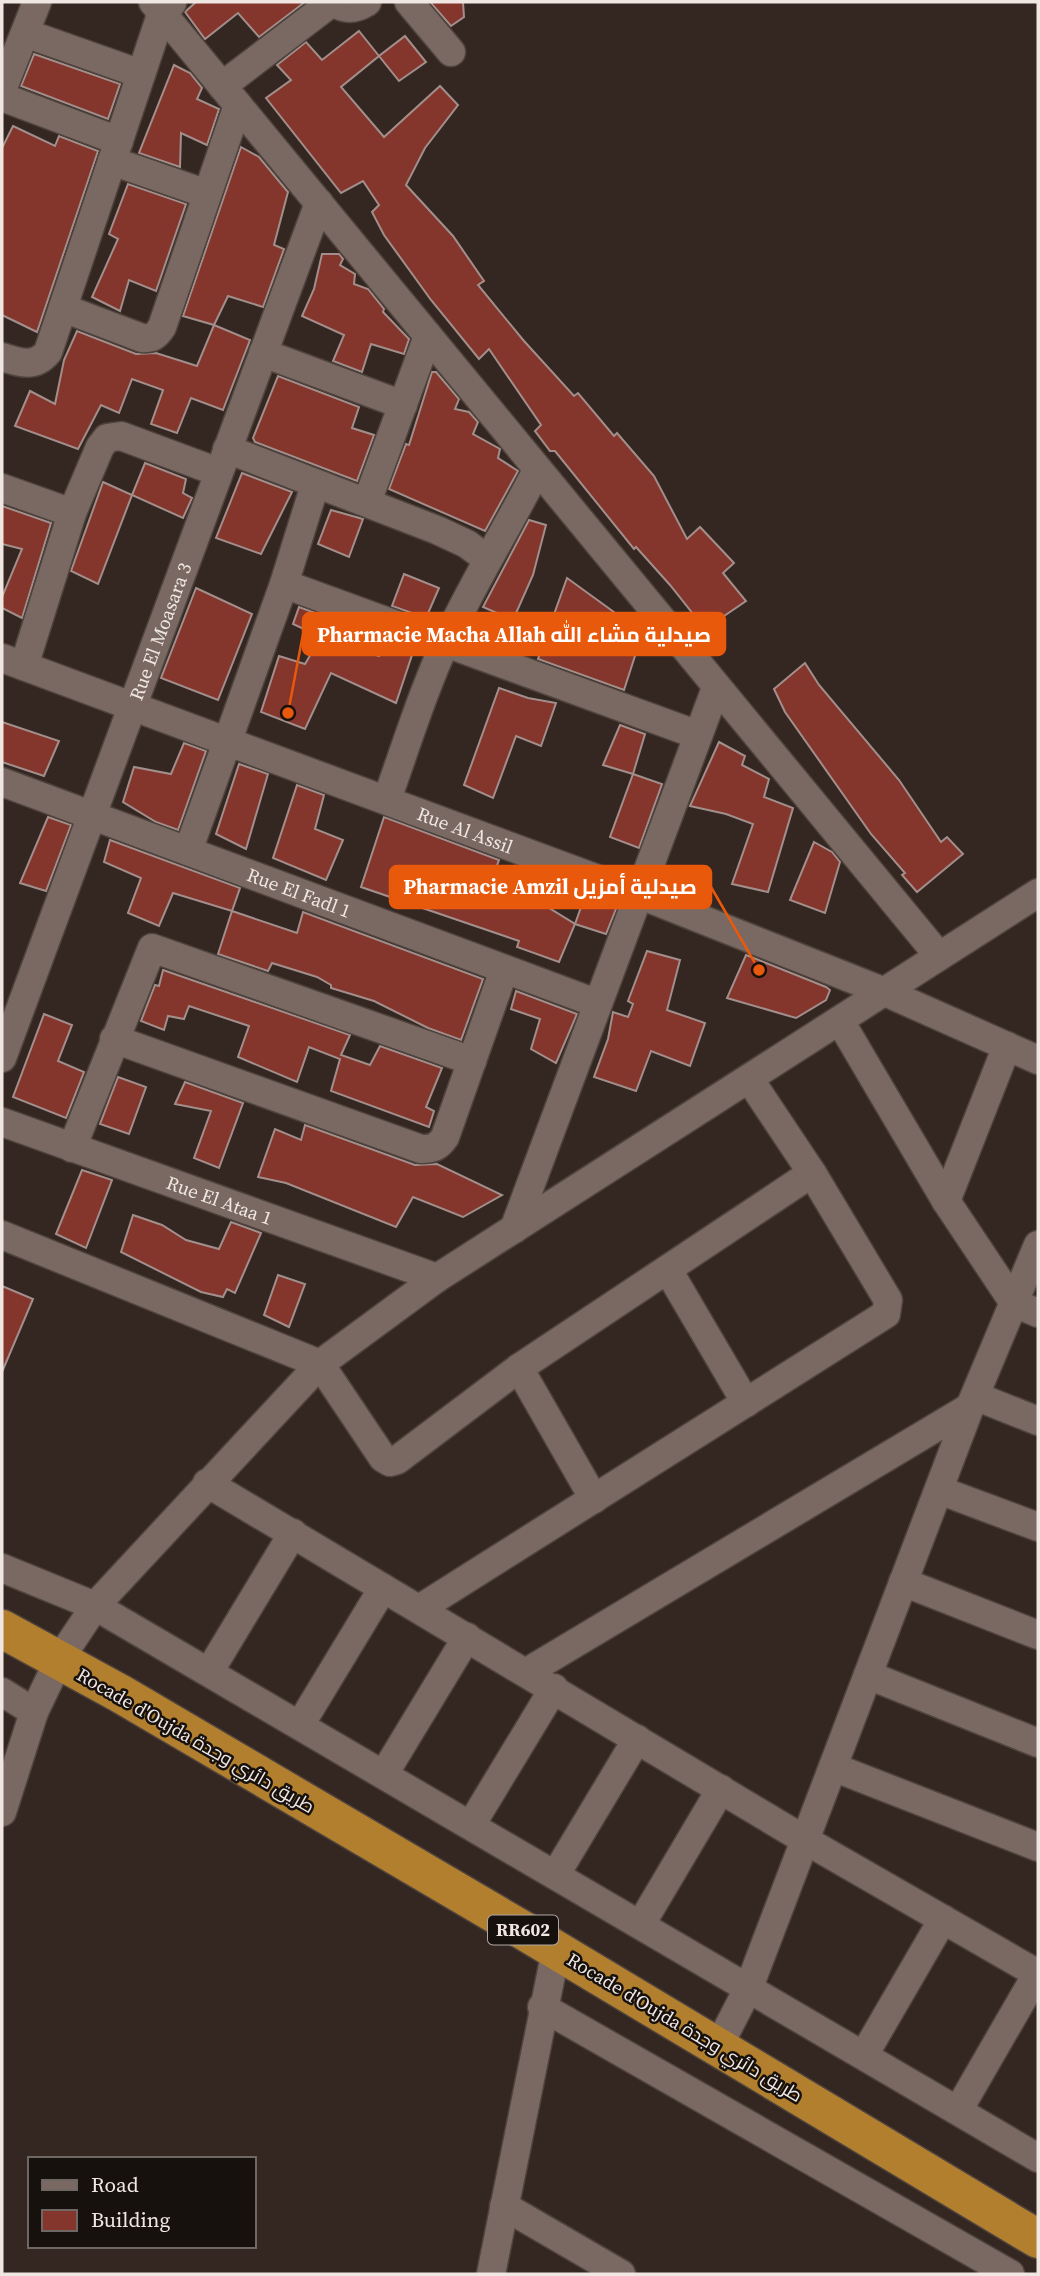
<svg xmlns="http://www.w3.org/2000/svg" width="1040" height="2276" font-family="'Source Serif 4',Cairo,serif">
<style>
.building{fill:#84352c;stroke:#a28f8c;stroke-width:2}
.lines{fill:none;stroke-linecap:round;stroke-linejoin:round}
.minor-casing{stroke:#4e433d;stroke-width:31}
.highway-casing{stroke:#4e433d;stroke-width:41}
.minor{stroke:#796962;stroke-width:28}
.highway{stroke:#b27f2e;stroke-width:38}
.labels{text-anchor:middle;stroke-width:5;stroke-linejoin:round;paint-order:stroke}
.shield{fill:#17110e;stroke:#afa7a3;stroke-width:2}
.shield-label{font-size:18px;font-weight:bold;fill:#f0e7e3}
.street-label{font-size:19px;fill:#f0e7e3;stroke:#17110e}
.leader{fill:none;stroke:#e8590c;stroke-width:2.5}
.callout-dot{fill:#e8590c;stroke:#17110e;stroke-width:2.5}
.callout{fill:#e8590c;stroke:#e8590c;stroke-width:2.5}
.callout-label{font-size:21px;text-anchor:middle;font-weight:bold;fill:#fff}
</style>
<rect width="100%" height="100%" fill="#342620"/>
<g class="building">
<path d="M196 2H305L259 37 238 13 205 39 185 12Z"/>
<path d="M430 2H463L464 17 451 26Z"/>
<path d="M359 31 379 56 341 87 384 137 440 86 458 105 425 148 406 185 453 236 484 281 478 285 524 341 574 396 578 393 614 436 617 433 654 476 687 539 700 527 734 563 723 573 746 601 705 629 670 585 636 547 634 549 555 451H550L535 431 541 425 489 349 479 359 431 300 384 235 372 212 379 205 363 181 341 193 266 98 291 80 277 65 306 42 322 60Z"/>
<path d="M405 36 426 62 399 81 379 56Z"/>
<path d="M34 54 120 84 108 119 21 86Z"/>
<path d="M174 65 190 73 202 88 197 99 219 109 207 145 181 133 180 167 139 153Z"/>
<path d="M13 126 55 146 59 136 98 151 37 332 2 315V148Z"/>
<path d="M241 147 259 157 288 192 274 245 284 249 263 307 228 296 214 325 183 316Z"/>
<path d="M128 184 186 204 156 291 129 280 120 311 92 297 118 239 109 234Z"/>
<path d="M322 254H339L343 259 340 265 355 274 354 284 368 289 384 309 383 312 409 339 404 354 371 344 362 372 333 361 344 335 302 316 314 289Z"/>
<path d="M214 325 250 340 223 410 191 398 177 433 151 424 163 390 132 379 119 413 101 405 78 449 15 426 30 391 55 404 64 360 77 331 136 354 156 353 197 366Z"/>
<path d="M432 372H436L459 399 455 409 469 412 478 422 473 434 500 449 498 458 518 471 485 531 389 489 406 444 409 445Z"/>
<path d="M278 376 359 407 352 428 374 435 357 481 255 442 253 438Z"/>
<path d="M145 463 186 479 183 493 192 498 183 518 132 495Z"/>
<path d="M242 473 292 492 261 554 216 538Z"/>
<path d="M103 482 132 495 98 584 71 571Z"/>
<path d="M2 506 51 523 22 618 2 608V597L22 549 2 544Z"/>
<path d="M331 510 363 519 349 557 318 544Z"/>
<path d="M529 520 546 525 533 575 513 620 483 607Z"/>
<path d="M404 574 439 588 426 618 392 606Z"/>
<path d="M567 578 618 615 644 628 624 690 538 659Z"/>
<path d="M196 588 252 614 218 700 161 678Z"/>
<path d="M299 607 357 628 350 647 379 656 387 639 414 649 396 703 331 673 305 729 261 712 279 656 305 664 321 637 293 624Z"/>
<path d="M805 663 819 685 899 780 941 842 947 837 963 854 917 892 902 875 905 873 871 834 785 712 774 689Z"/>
<path d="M499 688 528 698 556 703 541 746 516 736 493 798 464 785Z"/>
<path d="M2 722 59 741 44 776 2 762Z"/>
<path d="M620 725 645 734 633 774 603 765Z"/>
<path d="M719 742 745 756 742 765 769 779 764 797 793 808 768 892 732 884 753 824 726 814 690 806Z"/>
<path d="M184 743 206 751 178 830 156 822 123 802 134 767 171 774Z"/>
<path d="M239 764 268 774 246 849 216 834Z"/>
<path d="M633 774 662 784 639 848 610 837Z"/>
<path d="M297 785 324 795 315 829 343 840 326 880 273 858Z"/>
<path d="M48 817 71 825 46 891 20 883Z"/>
<path d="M384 817 499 860 488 889 518 897 529 871 555 881 546 906 575 924 559 962 517 947 519 941 361 887Z"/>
<path d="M110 840 240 888 232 911 173 893 159 926 128 913 141 878 104 862Z"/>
<path d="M814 842 832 852 840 862 825 913 790 900Z"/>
<path d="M586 893 618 904 606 934 575 924Z"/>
<path d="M232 911 297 933 303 912 483 979 461 1040 428 1028 374 1001 331 988V985L317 977 272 963 268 971 218 954Z"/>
<path d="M647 951 680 960 667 1010 705 1023 690 1066 651 1051 636 1091 594 1077 608 1039 613 1012 628 1017 633 1004 628 1001Z"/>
<path d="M746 955 826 987 830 990 826 1000 796 1018 727 998Z"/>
<path d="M163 970 350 1035 341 1055 370 1065 380 1046 442 1068 426 1107 434 1111 429 1127 331 1091 340 1059 309 1047 297 1082 238 1057 249 1026 189 1006 184 1019 168 1016 164 1030 141 1021 155 985 159 986Z"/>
<path d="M516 991 577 1014 556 1063 531 1049 540 1019 511 1009Z"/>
<path d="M44 1014 72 1025 58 1061 84 1072 66 1118 13 1097Z"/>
<path d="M118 1077 146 1087 129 1134 100 1124Z"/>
<path d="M185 1082 243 1103 219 1168 194 1158 211 1111 175 1104Z"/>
<path d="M305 1125 415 1165 437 1164 502 1195 463 1217 413 1197 396 1227 286 1183 258 1177 275 1129 301 1140Z"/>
<path d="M82 1170 112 1180 86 1248 56 1234Z"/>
<path d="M133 1215 162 1225 186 1240 219 1249 231 1222 261 1233 235 1293 227 1289 223 1297 201 1292 121 1252Z"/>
<path d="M278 1275 305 1284 289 1327 264 1315Z"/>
<path d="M2 1286 33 1299 2 1372Z"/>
</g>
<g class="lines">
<defs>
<g id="minor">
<path d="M153 2 939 956"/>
<path d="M332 2C346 10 354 10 367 2"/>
<path d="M409 2 451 52"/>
<path d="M25 33 141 74"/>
<path d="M222 86 332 2"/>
<path d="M2 90 37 2"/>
<path d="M2 97 119 141"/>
<path d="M112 161 207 194"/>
<path d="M63 308 142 338C152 339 156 336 162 327L238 105"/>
<path d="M263 353 403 405"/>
<path d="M2 357C20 363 35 368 48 352L162 12 172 3"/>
<path d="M227 449 437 530 467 544 487 559"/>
<path d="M2 488 72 513"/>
<path d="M367 502 428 336"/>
<path d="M284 584 698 735"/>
<path id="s1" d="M2 658 638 894 885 992 1038 1060"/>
<path d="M24 666 72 513 100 447 107 438 121 436 218 472"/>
<path id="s2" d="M2 782 596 1003"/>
<path d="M387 799C406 746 423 691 447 639 474 581 508 527 537 470"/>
<path d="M188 851 284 584 315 485"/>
<path d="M840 1021 946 1201 1014 1303 1038 1313"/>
<path d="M114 1039 421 1149C433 1149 438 1147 445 1137L504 970"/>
<path id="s3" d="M2 1058 319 203"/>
<path id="s4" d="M2 1122 437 1278"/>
<path d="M72 1148 152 948 472 1061"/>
<path d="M946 1201 1007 1046"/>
<path d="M514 1229 716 688"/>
<path d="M2 1235 320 1364 383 1458 390 1462 397 1460 519 1368 812 1173"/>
<path d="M668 1270 746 1403"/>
<path d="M519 1368 594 1499"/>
<path d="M975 1396 1038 1421"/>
<path d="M207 1483 805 1840 1038 1974"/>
<path d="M939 1490 1038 1527"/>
<path d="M2 1568 95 1606 1038 2158"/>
<path d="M903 1582 1038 1635"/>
<path d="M419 1609 886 1314 888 1300 812 1173 750 1080"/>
<path d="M209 1672 293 1533"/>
<path d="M527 1672 970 1407"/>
<path d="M868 1675 1038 1743"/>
<path d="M2 1692 34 1712"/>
<path d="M300 1725 383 1588"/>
<path d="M833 1767 1038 1847"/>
<path d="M384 1774 467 1637"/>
<path d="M2 1812 34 1712 59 1660 95 1606 320 1364 437 1278 1038 893"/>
<path d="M471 1825 554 1688"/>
<path d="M556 1874 637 1739"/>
<path d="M641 1924 721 1789"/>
<path d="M542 2007 1010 2274"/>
<path d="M718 2047 749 1987 970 1407 1038 1245"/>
<path d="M864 2055 943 1919"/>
<path d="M959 2109 1037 1974"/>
<path d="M504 2206 621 2274"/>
<path d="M491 2274 556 1950"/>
</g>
<path id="highway" d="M2 1629 121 1694 526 1932 1038 2239"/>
</defs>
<use href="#minor" class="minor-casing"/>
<use href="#highway" class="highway-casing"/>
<use href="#minor" class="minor"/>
<use href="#highway" class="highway"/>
</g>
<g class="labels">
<rect class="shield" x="488" y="1915.5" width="70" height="29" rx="5"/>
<g class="shield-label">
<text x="523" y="1936">RR602</text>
</g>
<g class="street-label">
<text dy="7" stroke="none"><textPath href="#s3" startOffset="455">Rue El Moasara 3</textPath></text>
<text dy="7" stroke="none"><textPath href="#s1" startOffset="494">Rue Al Assil</textPath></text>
<text dy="7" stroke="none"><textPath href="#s2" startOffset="317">Rue El Fadl 1</textPath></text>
<text dy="7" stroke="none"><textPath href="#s4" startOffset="231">Rue El Ataa 1</textPath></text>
<text transform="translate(196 1740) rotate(30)" y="7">Rocade d'Oujda طريق دائري وجدة</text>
<text transform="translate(685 2027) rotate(31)" y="7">Rocade d'Oujda طريق دائري وجدة</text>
</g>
</g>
<path class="leader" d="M288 713L303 634M759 970L711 887"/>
<g class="callout-dot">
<circle cx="288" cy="713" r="7"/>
<circle cx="759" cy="970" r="7"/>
</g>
<g class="callout">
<rect x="303" y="613" width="422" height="42" rx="7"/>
<rect x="390" y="866" width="321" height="42" rx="7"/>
</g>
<g class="callout-label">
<text x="514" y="642">Pharmacie Macha Allah صيدلية مشاء الله</text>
<text x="550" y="894">Pharmacie Amzil صيدلية أمزيل</text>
</g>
<rect width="1040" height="2276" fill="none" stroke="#f0e7e3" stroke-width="7"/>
<rect x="28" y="2157" width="228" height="91" fill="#17110e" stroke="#6e6763" stroke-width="2"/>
<rect x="42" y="2180" width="35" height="10" fill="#796962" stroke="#6e6763" stroke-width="2"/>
<text x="91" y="2192" font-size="21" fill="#f0e7e3">Road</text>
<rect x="42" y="2210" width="35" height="21" fill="#84352c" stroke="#6e6763" stroke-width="2"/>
<text x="91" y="2227" font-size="21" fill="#f0e7e3">Building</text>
</svg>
